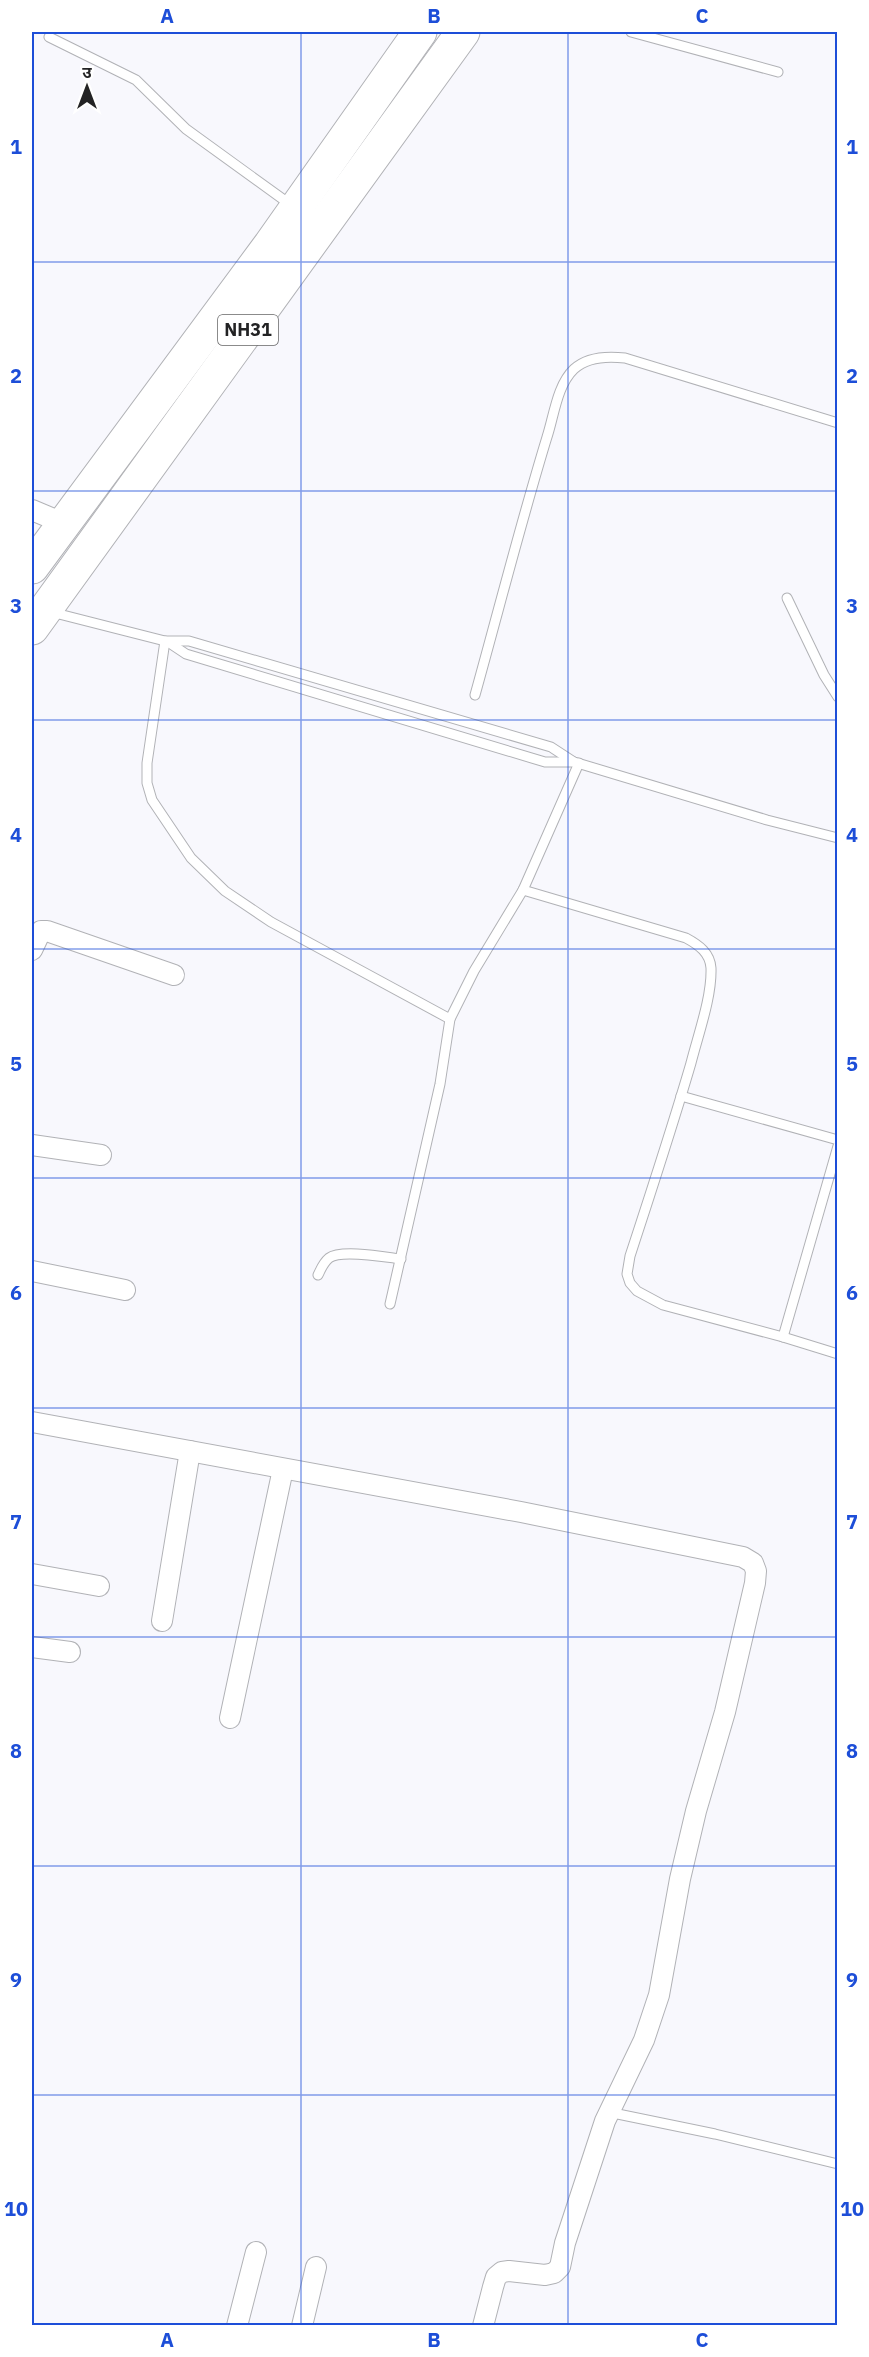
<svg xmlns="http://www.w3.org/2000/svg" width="869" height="2357" font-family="'IBM Plex Sans','Noto Sans Devanagari',sans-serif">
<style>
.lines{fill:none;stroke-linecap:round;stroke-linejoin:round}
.lane-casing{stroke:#b1b2b6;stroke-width:11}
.street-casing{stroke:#b1b2b6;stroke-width:22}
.highway-casing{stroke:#b1b2b6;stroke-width:35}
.lane{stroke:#fff;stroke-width:9}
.street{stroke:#fff;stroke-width:20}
.highway{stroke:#fff;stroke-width:33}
.grid{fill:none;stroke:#1d4ed8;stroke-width:1.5;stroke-opacity:0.55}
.labels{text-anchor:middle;stroke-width:4.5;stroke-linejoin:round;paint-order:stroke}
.shield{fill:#fff;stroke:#656566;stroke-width:1.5}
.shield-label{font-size:18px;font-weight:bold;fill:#232324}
.neatline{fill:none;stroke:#1d4ed8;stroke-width:2}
.grid-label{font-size:20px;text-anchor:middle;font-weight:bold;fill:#1d4ed8}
</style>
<rect width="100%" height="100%" fill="#f8f8fd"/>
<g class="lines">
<defs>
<g id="lane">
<path d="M631 32 778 72"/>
<path d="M49 37 136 80 186 129 291 205"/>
<path d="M787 598 824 675 838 697"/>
<path d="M51 612 165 641H189L551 747 574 762"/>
<path d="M165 641 147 763V783L152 800 191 858 225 891 271 922 450 1019"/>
<path d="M168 642 186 654 545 762H574L767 820 838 838"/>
<path d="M475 695C499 609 521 522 547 437 554 416 557 385 574 369 587 357 608 356 625 358L838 423"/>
<path d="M523 890 686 938C699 945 710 953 711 968 712 997 698 1035 691 1063 672 1128 651 1192 630 1256L627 1274 630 1283 637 1291 663 1305 783 1337 838 1354"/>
<path d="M681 1096 838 1140"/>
<path d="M318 1275C321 1269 323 1263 329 1258 341 1249 385 1257 401 1259"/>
<path d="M390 1304 440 1084 450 1019 474 971 523 890 579 763"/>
<path d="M783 1337 838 1146"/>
<path d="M608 2112 715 2134 838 2164"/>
</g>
<g id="street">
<path d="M32 510 63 523"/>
<path d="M32 950 41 931H47L174 975"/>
<path d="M32 1145 101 1155"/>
<path d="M32 1271 125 1290"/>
<path d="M32 1422 521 1512 743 1557 753 1563 756 1571 755 1583 725 1712 696 1811 680 1879 659 1995 644 2040 605 2121 565 2243 560 2267 554 2273 545 2275 509 2271 502 2272 496 2277 493 2287 483 2326"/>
<path d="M32 1574 99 1586"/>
<path d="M162 1621 190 1451"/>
<path d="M32 1647 70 1652"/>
<path d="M230 1718 283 1469"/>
<path d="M237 2326 256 2252"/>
<path d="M302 2326 316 2267"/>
</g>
<g id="highway">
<path d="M32 567 270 245 420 32"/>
<path d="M32 628 463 32"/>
</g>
</defs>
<use href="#lane" class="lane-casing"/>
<use href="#street" class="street-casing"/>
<use href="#highway" class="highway-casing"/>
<use href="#lane" class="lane"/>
<use href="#street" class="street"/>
<use href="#highway" class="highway"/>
</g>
<path class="grid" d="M301 32V2326M568 32V2326M32 262H838M32 491H838M32 720H838M32 949H838M32 1178H838M32 1408H838M32 1637H838M32 1866H838M32 2095H838"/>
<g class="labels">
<rect class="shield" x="218" y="315" width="60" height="30" rx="4.5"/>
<g class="shield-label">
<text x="248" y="336">NH31</text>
</g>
</g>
<rect width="869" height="2357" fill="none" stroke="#ffffff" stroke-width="66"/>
<g transform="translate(87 87)" stroke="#ffffff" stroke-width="4.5" paint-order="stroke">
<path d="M0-4.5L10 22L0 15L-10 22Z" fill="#232324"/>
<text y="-9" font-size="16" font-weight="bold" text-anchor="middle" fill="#232324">उ</text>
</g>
<rect x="33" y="33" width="803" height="2291" class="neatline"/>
<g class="grid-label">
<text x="167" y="23">A</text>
<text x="434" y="23">B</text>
<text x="702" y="23">C</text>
<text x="16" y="154">1</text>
<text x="852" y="154">1</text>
<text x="16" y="383">2</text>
<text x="852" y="383">2</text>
<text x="16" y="613">3</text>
<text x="852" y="613">3</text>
<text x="16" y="842">4</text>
<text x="852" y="842">4</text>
<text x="16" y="1071">5</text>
<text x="852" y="1071">5</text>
<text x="16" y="1300">6</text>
<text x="852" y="1300">6</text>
<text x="16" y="1529">7</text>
<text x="852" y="1529">7</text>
<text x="16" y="1758">8</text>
<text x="852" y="1758">8</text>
<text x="16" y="1987">9</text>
<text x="852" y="1987">9</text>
<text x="16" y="2216">10</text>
<text x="852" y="2216">10</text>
<text x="167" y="2347">A</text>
<text x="434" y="2347">B</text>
<text x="702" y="2347">C</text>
</g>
</svg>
